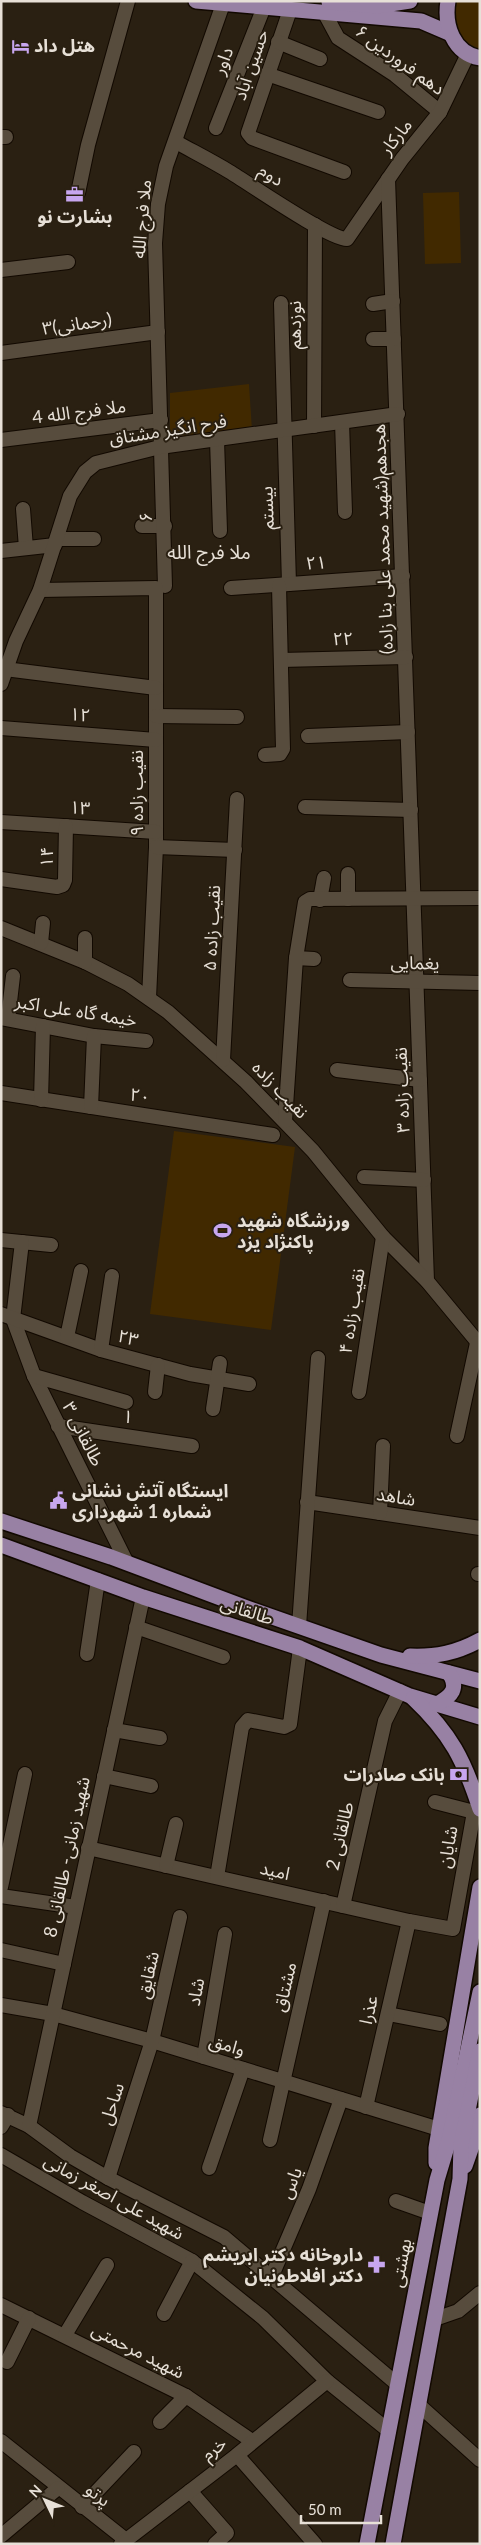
<svg xmlns="http://www.w3.org/2000/svg" width="481" height="2545" font-family="Lato,'Noto Sans Arabic',sans-serif">
<style>
.green{fill:#412900}
.lines{fill:none;stroke-linecap:round;stroke-linejoin:round}
.minor-casing{stroke:#120901;stroke-width:16}
.major-casing{stroke:#120901;stroke-width:18}
.minor{stroke:#574c3d;stroke-width:14}
.major{stroke:#9881a4;stroke-width:15}
.labels{text-anchor:middle;stroke-width:4;stroke-linejoin:round;paint-order:stroke}
.poi-label{font-size:18px;font-weight:bold;fill:#e7e0d7;stroke:#2a2012;text-anchor:start}
.street-label{font-size:18px;fill:#e7e0d7;stroke:#2a2012}
.neighbourhood-label{font-size:19px;fill:#e7e0d7;stroke:#2a2012}
</style>
<rect width="100%" height="100%" fill="#2a2012"/>
<g class="green">
<path d="M455 1H480V49C459 42 447 23 455 1Z"/>
<path d="M459 192 461 263 425 264 423 193Z"/>
<path d="M249 384 252 431 170 442V393Z"/>
<path d="M174 1131 295 1147 271 1330 150 1314Z"/>
</g>
<g class="lines">
<defs>
<g id="minor">
<path d="M290 10 248 133 252 138 344 172"/>
<path d="M324 12 338 38 395 75 440 112"/>
<path d="M278 42 320 59"/>
<path d="M267 74 378 112"/>
<path d="M216 128 264 7"/>
<path d="M1 137H6"/>
<path d="M176 142C194 152 212 161 230 172 250 184 329 239 347 239L402 159 440 112 468 54"/>
<path d="M388 179 427 1281"/>
<path d="M78 193 88 145 128 1"/>
<path d="M1 270 68 262"/>
<path d="M281 303 289 584"/>
<path d="M373 304 393 301"/>
<path d="M373 339H394"/>
<path d="M1 353 158 332"/>
<path d="M342 422 345 512"/>
<path d="M314 426 315 225"/>
<path d="M1 440 161 420"/>
<path d="M217 440 220 531"/>
<path d="M23 509 26 548"/>
<path d="M142 526H165"/>
<path d="M57 539H94"/>
<path d="M1 551 55 545"/>
<path d="M165 586 155 243 158 204 166 166 223 4"/>
<path d="M231 588 403 576"/>
<path d="M40 590 156 588V847L149 998"/>
<path d="M281 660 406 657"/>
<path d="M5 669 156 688"/>
<path d="M1 684 16 641 40 590 70 496 85 472 96 463 160 447 398 414"/>
<path d="M156 716 237 717"/>
<path d="M1 728 156 740"/>
<path d="M308 736 408 732"/>
<path d="M265 755 280 754 283 749 279 586"/>
<path d="M305 807 411 810"/>
<path d="M1 822 156 832"/>
<path d="M156 847 235 850"/>
<path d="M1 879 57 887 63 885 65 880 66 826"/>
<path d="M348 899V874"/>
<path d="M320 900 324 878"/>
<path d="M1 928 85 962 128 984 168 1012 246 1082 313 1151 383 1237 427 1281 480 1345"/>
<path d="M41 943 43 923"/>
<path d="M296 958 314 959"/>
<path d="M85 962V938"/>
<path d="M350 980 480 983"/>
<path d="M1 1018 94 1036 146 1041"/>
<path d="M8 1019 13 976"/>
<path d="M223 1060 237 799"/>
<path d="M337 1070 420 1080"/>
<path d="M1 1093 273 1135"/>
<path d="M41 1100 43 1026"/>
<path d="M91 1107 94 1036"/>
<path d="M285 1121 296 958 305 902 310 899 480 898"/>
<path d="M364 1177 424 1180"/>
<path d="M1 1240 51 1245"/>
<path d="M22 1242 13 1319 34 1376 127 1563"/>
<path d="M1 1314 101 1350 190 1374 249 1384"/>
<path d="M67 1337 81 1271"/>
<path d="M101 1350 112 1276"/>
<path d="M34 1376 126 1402"/>
<path d="M155 1392 158 1365"/>
<path d="M359 1392 383 1237"/>
<path d="M213 1409 220 1363"/>
<path d="M58 1426 192 1446"/>
<path d="M457 1436 477 1343"/>
<path d="M307 1502 480 1528"/>
<path d="M380 1513 383 1446"/>
<path d="M478 1574H480"/>
<path d="M299 1626 318 1358"/>
<path d="M136 1627 223 1657"/>
<path d="M87 1654 98 1580"/>
<path d="M114 1730 160 1738"/>
<path d="M104 1776 151 1786"/>
<path d="M88 1848 409 1921 453 1929 474 1812 435 1802"/>
<path d="M166 1866 176 1824"/>
<path d="M217 1877 242 1727 248 1720 284 1727 290 1724 300 1648"/>
<path d="M1 1887 25 1774"/>
<path d="M1 1896 76 1907"/>
<path d="M343 1906 385 1721 400 1691"/>
<path d="M1 1950 64 1964"/>
<path d="M1 2005 53 2014 152 2041 439 2129"/>
<path d="M388 2014 440 2024"/>
<path d="M204 2057 225 1934"/>
<path d="M366 2107 409 1921"/>
<path d="M1 2113 29 2126 70 2156 108 2178 224 2237 397 2384"/>
<path d="M29 2126 143 1597"/>
<path d="M1 2127 8 2115"/>
<path d="M270 2140 324 1901"/>
<path d="M1 2155 82 2202 192 2261 263 2318 327 2381 389 2431"/>
<path d="M209 2168 243 2069"/>
<path d="M108 2178 152 2041 180 1917"/>
<path d="M396 2201 430 2213"/>
<path d="M271 2278 309 2189 341 2099"/>
<path d="M1 2305 186 2396 252 2441"/>
<path d="M164 2314 192 2261"/>
<path d="M435 2319 458 2311 480 2293"/>
<path d="M65 2335 107 2265"/>
<path d="M7 2362 29 2318"/>
<path d="M420 2406 480 2460"/>
<path d="M160 2422 186 2396"/>
<path d="M1 2441 126 2540"/>
<path d="M237 2455 315 2544"/>
<path d="M190 2491 227 2533 215 2544"/>
<path d="M82 2507 134 2452"/>
<path d="M1 2536 58 2488"/>
<path d="M121 2544 237 2455 327 2381"/>
</g>
<g id="major">
<path d="M196 1 421 21 449 33"/>
<path d="M448 1C444 25 453 53 480 58"/>
<path d="M329 2 377 6 410 1"/>
<path d="M1 1521 111 1557 247 1608 381 1655 480 1681"/>
<path d="M1 1545 143 1597 300 1648 410 1696 480 1717"/>
<path d="M410 1656C436 1657 456 1653 480 1640"/>
<path d="M413 1698C451 1734 464 1760 480 1809"/>
<path d="M437 1704C452 1696 459 1688 449 1673"/>
<path d="M436 2163V2148L480 1887"/>
<path d="M465 2166 476 2135 480 2115"/>
<path d="M367 2544 437 2180 449 2140 480 1992"/>
<path d="M393 2544 460 2179 461 2145 480 2051"/>
</g>
</defs>
<use href="#minor" class="minor-casing"/>
<use href="#major" class="major-casing"/>
<use href="#minor" class="minor"/>
<use href="#major" class="major"/>
</g>
<defs>
<symbol id="hotel-bare" viewBox="-9 -9 18 18"><path d="M-6-4.5h1.5V1H6V5H4.5V3h-9V5H-6ZM-4 0a1.8 1.8 0 1 1 3.6 0ZM.5 0V-2.5h3Q6-2.5 6 0Z" fill="#c7a6ef" stroke="#2a2012" stroke-width="2.5" paint-order="stroke"/></symbol>
<symbol id="office-bare" viewBox="-9 -9 18 18"><path d="M-6-3h4V-5.5h4V-3h4V5H-6ZM-1-4.5V-3h2v-1.5ZM-6 0V1H6V0Z" fill="#c7a6ef" stroke="#2a2012" stroke-width="2.5" paint-order="stroke"/></symbol>
<symbol id="stadium-bare" viewBox="-9 -9 18 18"><path d="M0-5a6.5 5 0 1 0 0 10a6.5 5 0 1 0 0-10ZM-3.5-1.8h7v3.6h-7Z" fill="#c7a6ef" stroke="#2a2012" stroke-width="2.5" paint-order="stroke"/></symbol>
<symbol id="civic-bare" viewBox="-9 -9 18 18"><path d="M-.6-6.5H3V-4.5H.6V-3L4-1V1h2V6H-6V1h2V-1L-.6-3ZM-1.2 2.5V6h2.4V2.5Z" fill="#c7a6ef" stroke="#2a2012" stroke-width="2.5" paint-order="stroke"/></symbol>
<symbol id="bank-bare" viewBox="-9 -9 18 18"><path d="M-6-4H6V4H-6ZM0-2.3a2.3 2.3 0 1 0 0 4.6a2.3 2.3 0 1 0 0-4.6Z" fill="#c7a6ef" stroke="#2a2012" stroke-width="2.5" paint-order="stroke"/></symbol>
<symbol id="pharmacy-bare" viewBox="-9 -9 18 18"><path d="M-2-6h4v4h4v4h-4v4h-4v-4h-4v-4h4Z" fill="#c7a6ef" stroke="#2a2012" stroke-width="2.5" paint-order="stroke"/></symbol>
</defs>
<g fill-rule="evenodd">
<use href="#hotel-bare" x="8" y="34" width="25" height="25"/>
<use href="#office-bare" x="62" y="182" width="25" height="25"/>
<use href="#stadium-bare" x="210" y="1218" width="25" height="25"/>
<use href="#civic-bare" x="46" y="1488" width="25" height="25"/>
<use href="#bank-bare" x="446" y="1762" width="25" height="25"/>
<use href="#pharmacy-bare" x="364" y="2252" width="25" height="25"/>
</g>
<g class="labels">
<g class="poi-label">
<text x="34" y="52">هتل داد</text>
<text x="75" y="223" text-anchor="middle">بشارت نو</text>
<text x="237" y="1227">ورزشگاه شهید<tspan x="237" dy="21">پاکنژاد یزد</tspan></text>
<text x="72" y="1497">ایستگاه آتش نشانی<tspan x="72" dy="21">شماره 1 شهرداری</tspan></text>
<text x="445" y="1781" text-anchor="end">بانک صادرات</text>
<text x="363" y="2261" text-anchor="end">داروخانه دکتر ابریشم<tspan x="363" dy="21">دکتر افلاطونیان</tspan></text>
</g>
<g class="street-label">
<text transform="translate(400 60) rotate(36)" y="6">دهم فروردین ۶</text>
<text transform="translate(223 61) rotate(-69)" y="6">داور</text>
<text transform="translate(251 65) rotate(-71)" y="6">حسین آباد</text>
<text transform="translate(396 137) rotate(-52)" y="6">مارکار</text>
<text transform="translate(271 175) rotate(32)" y="6">دوم</text>
<text transform="translate(142 219) rotate(-85)" y="6">ملا فرج الله</text>
<text transform="translate(77 324) rotate(-8)" y="6">۳(رحمانی)</text>
<text transform="translate(295 325) rotate(-90)" y="6">نوزدهم</text>
<text transform="translate(79 412) rotate(-7)" y="6">4 ملا فرج الله</text>
<text transform="translate(168 430) rotate(-9)" y="6">فرح انگیز مشتاق</text>
<text transform="translate(267 508) rotate(-92)" y="6">بیستم</text>
<text transform="translate(146 517) rotate(-93)" y="6">۶</text>
<text transform="translate(383 539) rotate(-92)" y="6">هجدهم(شهید محمد علی بنا زاده)</text>
<text transform="translate(316 563) rotate(-4)" y="6">۲۱</text>
<text transform="translate(343 639) rotate(-1)" y="6">۲۲</text>
<text transform="translate(80 715) rotate(5)" y="6">۱۲</text>
<text transform="translate(137 793) rotate(-90)" y="6">نقیب زاده ۹</text>
<text transform="translate(80 808) rotate(4)" y="6">۱۳</text>
<text transform="translate(47 857) rotate(-89)" y="6">۱۴</text>
<text transform="translate(212 928) rotate(-87)" y="6">نقیب زاده ۵</text>
<text transform="translate(415 963) rotate(1)" y="6">یغمایی</text>
<text transform="translate(76 1011) rotate(9)" y="6">خیمه گاه علی اکبر</text>
<text transform="translate(280 1090) rotate(46)" y="6">نقیب زاده</text>
<text transform="translate(402 1090) rotate(-92)" y="6">نقیب زاده ۳</text>
<text transform="translate(140 1096) rotate(9)" y="6">۲۰</text>
<text transform="translate(352 1311) rotate(-81)" y="6">نقیب زاده ۴</text>
<text transform="translate(128 1338) rotate(15)" y="6">۲۳</text>
<text transform="translate(128 1417) rotate(9)" y="6">۱</text>
<text transform="translate(83 1434) rotate(63)" y="6">طالقانی ۳</text>
<text transform="translate(396 1497) rotate(9)" y="6">شاهد</text>
<text transform="translate(247 1611) rotate(18)" y="6">طالقانی</text>
<text transform="translate(340 1836) rotate(-77)" y="6">طالقانی 2</text>
<text transform="translate(448 1847) rotate(-80)" y="6">شایان</text>
<text transform="translate(67 1857) rotate(-78)" y="6">شهید زمانی- طالقانی 8</text>
<text transform="translate(275 1871) rotate(13)" y="6">امید</text>
<text transform="translate(148 1975) rotate(-77)" y="6">شقایق</text>
<text transform="translate(285 1987) rotate(-77)" y="6">مشتاق</text>
<text transform="translate(196 1992) rotate(-80)" y="6">شاد</text>
<text transform="translate(369 2010) rotate(-77)" y="6">عذرا</text>
<text transform="translate(227 2045) rotate(17)" y="6">وامق</text>
<text transform="translate(112 2104) rotate(-72)" y="6">ساحل</text>
<text transform="translate(291 2183) rotate(-68)" y="6">یاس</text>
<text transform="translate(114 2197) rotate(29)" y="6">شهید علی اصغر زمانی</text>
<text transform="translate(401 2263) rotate(-79)" y="6">بهشتی</text>
<text transform="translate(138 2351) rotate(27)" y="6">شهید مرحمتی</text>
<text transform="translate(214 2449) rotate(-38)" y="6">خرم</text>
<text transform="translate(98 2495) rotate(38)" y="6">پرتو</text>
</g>
<g class="neighbourhood-label">
<text x="209" y="559">ملا فرج الله</text>
</g>
</g>
<rect width="481" height="2545" fill="none" stroke="#e7e0d7" stroke-width="5"/>
<g transform="translate(45 2500) rotate(313)" stroke="#2a2012" stroke-width="4" paint-order="stroke">
<path d="M0-4L9 19L0 12L-9 19Z" fill="#e7e0d7"/>
<text y="-8" font-size="14" font-weight="bold" text-anchor="middle" fill="#e7e0d7">N</text>
</g>
<path d="M301 2515v8h80v-8" fill="none" stroke="#e7e0d7" stroke-width="2.5"/>
<text x="308" y="2515" font-size="15" fill="#e7e0d7" stroke="#2a2012" stroke-width="4" paint-order="stroke">50 m</text>
</svg>
